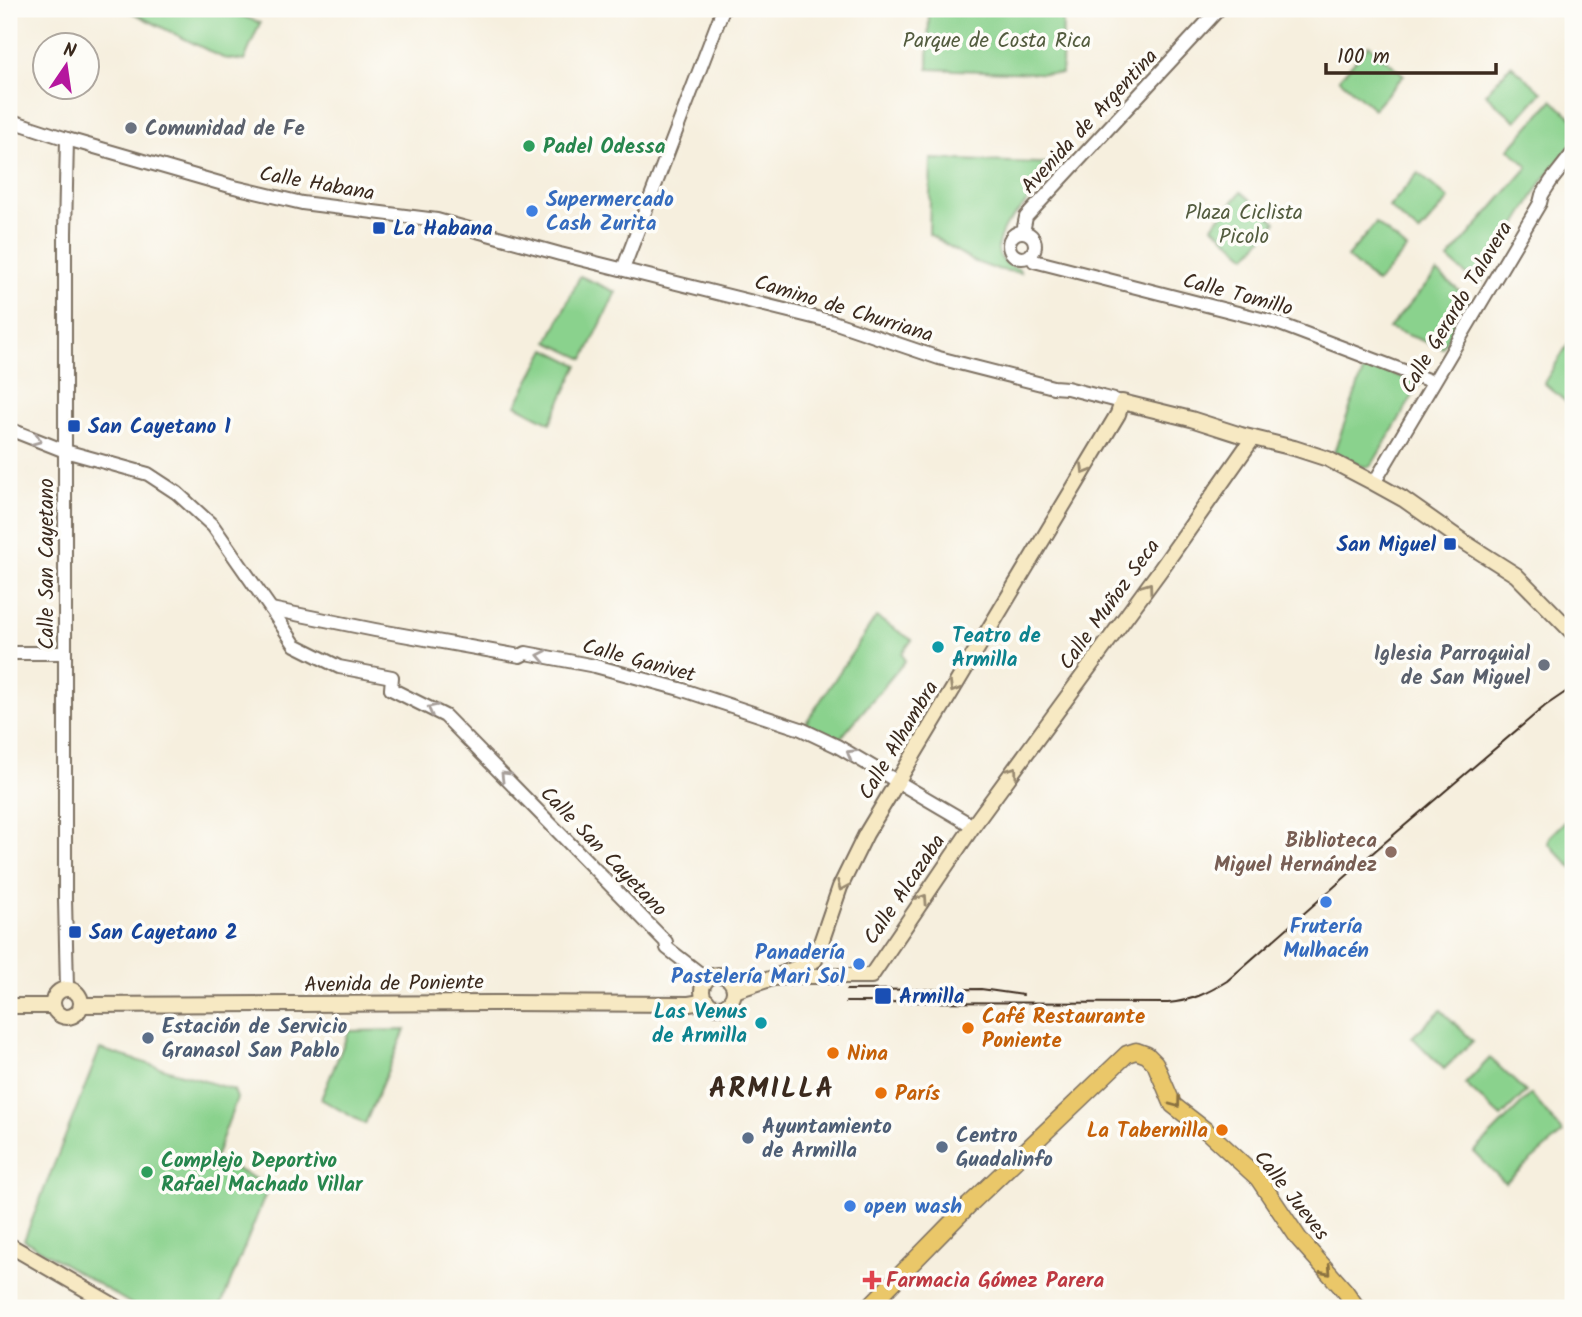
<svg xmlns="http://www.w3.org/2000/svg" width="1582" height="1317" font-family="Kalam,sans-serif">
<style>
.green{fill:#8ad28d;stroke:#627e56;stroke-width:2}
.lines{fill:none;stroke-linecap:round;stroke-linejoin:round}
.tertiary-casing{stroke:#7c6f61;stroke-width:16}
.secondary-casing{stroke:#7c6f61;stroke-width:18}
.primary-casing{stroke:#7c6f61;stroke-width:19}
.tertiary{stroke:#fff;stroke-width:12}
.secondary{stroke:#f7e9c3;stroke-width:14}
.primary{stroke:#eac769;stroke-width:16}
.tram{stroke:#3b2a1e;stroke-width:2}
.oneway{stroke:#a79f9a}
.oneway2{stroke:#998a70}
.oneway3{stroke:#8a7140}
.worship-dot{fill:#6b7280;stroke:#fdfcf7;stroke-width:2.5}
.leisure-dot{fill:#2e9e5b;stroke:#fdfcf7;stroke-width:2.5}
.shop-dot{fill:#3f7fe0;stroke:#fdfcf7;stroke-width:2.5}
.transit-dot{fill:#1a4fb4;stroke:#fdfcf7;stroke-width:2.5}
.culture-dot{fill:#0f9aa8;stroke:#fdfcf7;stroke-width:2.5}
.education-dot{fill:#8d6e63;stroke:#fdfcf7;stroke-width:2.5}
.food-dot{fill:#e8710a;stroke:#fdfcf7;stroke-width:2.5}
.service-dot{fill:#5c6f8a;stroke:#fdfcf7;stroke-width:2.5}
.health-dot{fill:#e0444e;stroke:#fdfcf7;stroke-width:2.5}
.labels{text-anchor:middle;stroke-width:7;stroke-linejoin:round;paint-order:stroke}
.park-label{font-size:21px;fill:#535c3f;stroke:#fdfcf7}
.street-label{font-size:21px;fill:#3b2a1e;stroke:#fdfcf7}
.worship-label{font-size:21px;font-weight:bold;fill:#5b616d;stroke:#fdfcf7;text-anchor:start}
.leisure-label{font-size:21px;font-weight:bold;fill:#27864d;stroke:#fdfcf7;text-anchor:start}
.shop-label{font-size:21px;font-weight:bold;fill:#366cbe;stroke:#fdfcf7;text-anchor:start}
.transit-label{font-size:21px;font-weight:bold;fill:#164399;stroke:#fdfcf7;text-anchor:start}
.culture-label{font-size:21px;font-weight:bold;fill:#0d838f;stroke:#fdfcf7;text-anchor:start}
.education-label{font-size:21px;font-weight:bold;fill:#785e54;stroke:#fdfcf7;text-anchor:end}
.food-label{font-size:21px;font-weight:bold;fill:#c56008;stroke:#fdfcf7;text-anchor:start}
.service-label{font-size:21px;font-weight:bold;fill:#4e5e75;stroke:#fdfcf7;text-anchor:start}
.health-label{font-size:21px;font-weight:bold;fill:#be3a42;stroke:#fdfcf7;text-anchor:start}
.district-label{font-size:28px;font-weight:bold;letter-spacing:2px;fill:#3b2a1e;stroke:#fdfcf7}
</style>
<rect width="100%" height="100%" fill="#fdfcf7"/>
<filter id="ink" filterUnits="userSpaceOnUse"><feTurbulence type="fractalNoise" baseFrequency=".0143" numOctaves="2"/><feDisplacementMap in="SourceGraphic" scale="14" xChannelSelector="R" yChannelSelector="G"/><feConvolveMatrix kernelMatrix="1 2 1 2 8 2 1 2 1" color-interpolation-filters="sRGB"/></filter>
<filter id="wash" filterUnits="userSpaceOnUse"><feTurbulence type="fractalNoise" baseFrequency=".00686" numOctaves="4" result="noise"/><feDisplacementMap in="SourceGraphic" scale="28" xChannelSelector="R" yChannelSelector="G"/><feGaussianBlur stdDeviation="1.57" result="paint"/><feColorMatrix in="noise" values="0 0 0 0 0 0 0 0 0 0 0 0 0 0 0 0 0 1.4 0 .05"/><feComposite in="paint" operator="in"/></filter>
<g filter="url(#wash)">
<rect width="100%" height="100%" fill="#f6efde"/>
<g class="green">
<path d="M125 9H225L260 23 244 61 223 58Z"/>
<path d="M929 9H1063L1062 74 928 69Z"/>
<path d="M1369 45 1404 75 1374 109 1339 79Z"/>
<path d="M1511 65 1542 92 1516 121 1485 94Z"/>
<path d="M1552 100 1573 119V143L1543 180 1479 286 1448 259 1528 167 1509 149Z"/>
<path d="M931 159 1062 164 1005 226C994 246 994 262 1019 269L1021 273 995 269 973 261 929 234Z"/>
<path d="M1418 173 1449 199 1419 233 1389 207Z"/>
<path d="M1241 192 1276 222 1247 256 1212 226Z"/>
<path d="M1376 223 1407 249 1377 283 1347 257Z"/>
<path d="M1437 272 1470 300 1442 348 1389 328Z"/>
<path d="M580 276 616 292 584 359 548 342Z"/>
<path d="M1573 336V408L1544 383Z"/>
<path d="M546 349 578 365 550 423 516 405Z"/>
<path d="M1366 364 1420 384 1373 463 1369 467 1361 466 1334 452Z"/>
<path d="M876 617 912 640 902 653 905 661 839 740 805 724Z"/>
<path d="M1564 822 1573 832V869L1548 843 1549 837Z"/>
<path d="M1441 1010 1473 1041 1444 1069 1412 1037Z"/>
<path d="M405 1030 365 1124 321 1099 349 1031Z"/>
<path d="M100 1049 234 1090 237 1098 215 1158 269 1186 220 1308H138L24 1240Z"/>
<path d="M1490 1058 1526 1092 1501 1117 1465 1084Z"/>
<path d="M1531 1094 1563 1133 1505 1183 1474 1152Z"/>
</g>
</g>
<g filter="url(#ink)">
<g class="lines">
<defs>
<g id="tertiary">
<path d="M9 120 67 139 230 186 302 203 437 220 560 254 833 322 939 358 1053 387 1067 388 1122 402"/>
<path d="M67 139 65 233V899L67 989"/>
<path d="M1023 232 1026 217 1219 9"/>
<circle cx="1022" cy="245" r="13"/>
<path d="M1031 255 1034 261 1277 323 1433 382"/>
<path d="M623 269 723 9"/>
<path d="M9 429 65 451 148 474 177 493 213 526 271 609 295 645 339 667 392 677 391 689 445 716 666 942 667 948 707 979"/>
<path d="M1374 483 1540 203 1542 195 1551 181 1573 153"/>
<path d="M271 609 375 630 520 656 526 653 595 666 621 673 680 689 801 729 837 746 973 826"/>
<path d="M9 653H65"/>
</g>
<g id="secondary">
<circle cx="718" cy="991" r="16"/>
<path d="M773 978 815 960 840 887 866 834 1118 414 1122 402 1191 419 1241 435 1294 448 1328 459 1374 483 1403 499 1464 542 1516 575 1573 633"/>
<circle cx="67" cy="1003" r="14"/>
<path d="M734 991 773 978 798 976H871L973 826 1161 569 1253 438"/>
<path d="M81 1005 494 1003 689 1004 707 1001"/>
<path d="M9 1006H53"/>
<path d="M9 1245 118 1308"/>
</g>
<path id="primary" d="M868 1308 969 1205 1127 1054 1136 1051 1147 1055 1155 1063 1173 1105 1209 1133 1258 1178 1299 1239 1345 1291 1357 1308"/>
</defs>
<use href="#tertiary" class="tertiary-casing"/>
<use href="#secondary" class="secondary-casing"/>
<use href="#primary" class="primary-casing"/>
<use href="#tertiary" class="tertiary"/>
<use href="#secondary" class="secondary"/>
<use href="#primary" class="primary"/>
<g class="tram">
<path d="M846 990 981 989 1023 995"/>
<path d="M846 1002 1168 1003C1191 1001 1208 993 1227 981L1376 850 1545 706 1573 687"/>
</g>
</g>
<defs><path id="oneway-chevron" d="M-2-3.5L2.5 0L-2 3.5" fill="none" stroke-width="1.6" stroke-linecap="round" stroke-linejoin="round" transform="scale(1.75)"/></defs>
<g class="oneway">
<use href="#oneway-chevron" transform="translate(37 440) rotate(21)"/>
<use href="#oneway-chevron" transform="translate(542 656) rotate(-169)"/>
<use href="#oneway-chevron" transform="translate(432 709) rotate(-153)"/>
<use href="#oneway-chevron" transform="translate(851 754) rotate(-149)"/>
<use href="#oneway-chevron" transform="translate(505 776) rotate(-135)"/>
</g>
<g class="oneway2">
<use href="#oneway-chevron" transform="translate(1085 470) rotate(121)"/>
<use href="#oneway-chevron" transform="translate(1148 587) rotate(-54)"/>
<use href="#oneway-chevron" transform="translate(954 688) rotate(121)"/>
<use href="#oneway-chevron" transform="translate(1013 771) rotate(-54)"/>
<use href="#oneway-chevron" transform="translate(842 886) rotate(113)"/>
<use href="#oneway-chevron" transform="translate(923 899) rotate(-56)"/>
</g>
<g class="oneway3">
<use href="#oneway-chevron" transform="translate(1176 1103) rotate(53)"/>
<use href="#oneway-chevron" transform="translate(1327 1271) rotate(48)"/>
</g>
</g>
<g class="worship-dot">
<circle cx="131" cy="128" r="7"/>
<circle cx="1544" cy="665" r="7"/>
</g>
<g class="leisure-dot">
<circle cx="529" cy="146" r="7"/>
<circle cx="147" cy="1172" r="7"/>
</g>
<g class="shop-dot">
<circle cx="532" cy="211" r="7"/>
<circle cx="1326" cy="902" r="7"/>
<circle cx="859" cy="964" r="7"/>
<circle cx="850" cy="1206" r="7"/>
</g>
<g class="transit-dot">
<rect x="372" y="221" width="14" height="14" rx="3.5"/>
<rect x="67" y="419" width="14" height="14" rx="3.5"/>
<rect x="1443" y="537" width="14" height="14" rx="3.5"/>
<rect x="68" y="925" width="14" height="14" rx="3.5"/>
<rect x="874" y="987" width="18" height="18" rx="3.5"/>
</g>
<g class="culture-dot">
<circle cx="938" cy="647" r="7"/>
<circle cx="761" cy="1023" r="7"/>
</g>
<circle class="education-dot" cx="1391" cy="852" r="7"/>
<g class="food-dot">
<circle cx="968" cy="1028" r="7"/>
<circle cx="833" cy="1053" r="7"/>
<circle cx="881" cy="1093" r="7"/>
<circle cx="1222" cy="1130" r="7"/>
</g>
<g class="service-dot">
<circle cx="148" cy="1038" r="7"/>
<circle cx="748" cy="1138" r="7"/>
<circle cx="942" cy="1147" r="7"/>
</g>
<path class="health-dot" d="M868.5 1269.5h7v7h7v7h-7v7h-7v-7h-7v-7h7z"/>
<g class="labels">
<g class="park-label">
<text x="997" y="47">Parque de Costa Rica</text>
<text x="1244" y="219">Plaza Ciclista<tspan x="1244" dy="24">Picolo</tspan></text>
</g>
<g class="street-label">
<text transform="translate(1089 121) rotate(-47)" y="7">Avenida de Argentina</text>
<text transform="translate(317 183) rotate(10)" y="7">Calle Habana</text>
<text transform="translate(1238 294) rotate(15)" y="7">Calle Tomillo</text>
<text transform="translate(1456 307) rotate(-59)" y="7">Calle Gerardo Talavera</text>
<text transform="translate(844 308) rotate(17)" y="7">Camino de Churriana</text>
<text transform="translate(46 564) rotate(-90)" y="7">Calle San Cayetano</text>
<text transform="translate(1109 604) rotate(-54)" y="7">Calle Muñoz Seca</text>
<text transform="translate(639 660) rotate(15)" y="7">Calle Ganivet</text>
<text transform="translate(898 740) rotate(-59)" y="7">Calle Alhambra</text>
<text transform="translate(604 851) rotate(46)" y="7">Calle San Cayetano</text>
<text transform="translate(904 889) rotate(-56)" y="7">Calle Alcazaba</text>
<text transform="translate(394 983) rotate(-1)" y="7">Avenida de Poniente</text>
<text transform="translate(1292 1195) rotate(52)" y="7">Calle Jueves</text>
</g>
<g class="worship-label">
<text x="145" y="135">Comunidad de Fe</text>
<text x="1530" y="660" text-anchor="end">Iglesia Parroquial<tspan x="1530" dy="24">de San Miguel</tspan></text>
</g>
<g class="leisure-label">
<text x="543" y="153">Padel Odessa</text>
<text x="161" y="1167">Complejo Deportivo<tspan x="161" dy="24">Rafael Machado Villar</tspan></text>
</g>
<g class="shop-label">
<text x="546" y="206">Supermercado<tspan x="546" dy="24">Cash Zurita</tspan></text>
<text x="1326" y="933" text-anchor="middle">Frutería<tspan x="1326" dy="24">Mulhacén</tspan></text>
<text x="845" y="959" text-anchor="end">Panadería<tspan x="845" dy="24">Pastelería Mari Sol</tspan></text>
<text x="864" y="1213">open wash</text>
</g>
<g class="transit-label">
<text x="393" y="235">La Habana</text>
<text x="88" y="433">San Cayetano 1</text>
<text x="1436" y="551" text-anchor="end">San Miguel</text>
<text x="89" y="939">San Cayetano 2</text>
<text x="899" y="1003">Armilla</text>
</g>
<g class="culture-label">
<text x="952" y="642">Teatro de<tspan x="952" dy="24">Armilla</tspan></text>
<text x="747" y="1018" text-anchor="end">Las Venus<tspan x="747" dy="24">de Armilla</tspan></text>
</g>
<g class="education-label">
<text x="1377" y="847">Biblioteca<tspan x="1377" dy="24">Miguel Hernández</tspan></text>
</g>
<g class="food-label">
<text x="982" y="1023">Café Restaurante<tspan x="982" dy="24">Poniente</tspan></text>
<text x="847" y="1060">Nina</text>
<text x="895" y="1100">París</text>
<text x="1208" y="1137" text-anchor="end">La Tabernilla</text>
</g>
<g class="service-label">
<text x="162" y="1033">Estación de Servicio<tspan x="162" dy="24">Granasol San Pablo</tspan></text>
<text x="762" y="1133">Ayuntamiento<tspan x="762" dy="24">de Armilla</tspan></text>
<text x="956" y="1142">Centro<tspan x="956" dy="24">Guadalinfo</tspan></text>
</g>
<g class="health-label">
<text x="886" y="1287">Farmacia Gómez Parera</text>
</g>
<g class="district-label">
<text x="772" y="1097">ARMILLA</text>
</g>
</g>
<rect width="1582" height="1317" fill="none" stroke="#fdfcf7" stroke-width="35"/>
<g transform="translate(66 66) rotate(13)"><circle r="33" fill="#fdfcf7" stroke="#afa8a0" stroke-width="2"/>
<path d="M0-5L12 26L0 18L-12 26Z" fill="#b5179e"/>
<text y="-10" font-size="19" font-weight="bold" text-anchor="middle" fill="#3b2a1e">N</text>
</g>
<path d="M1326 63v10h170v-10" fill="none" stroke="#3b2a1e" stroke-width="3.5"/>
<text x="1337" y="63" font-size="21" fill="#3b2a1e" stroke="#fdfcf7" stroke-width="5" paint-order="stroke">100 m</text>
</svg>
